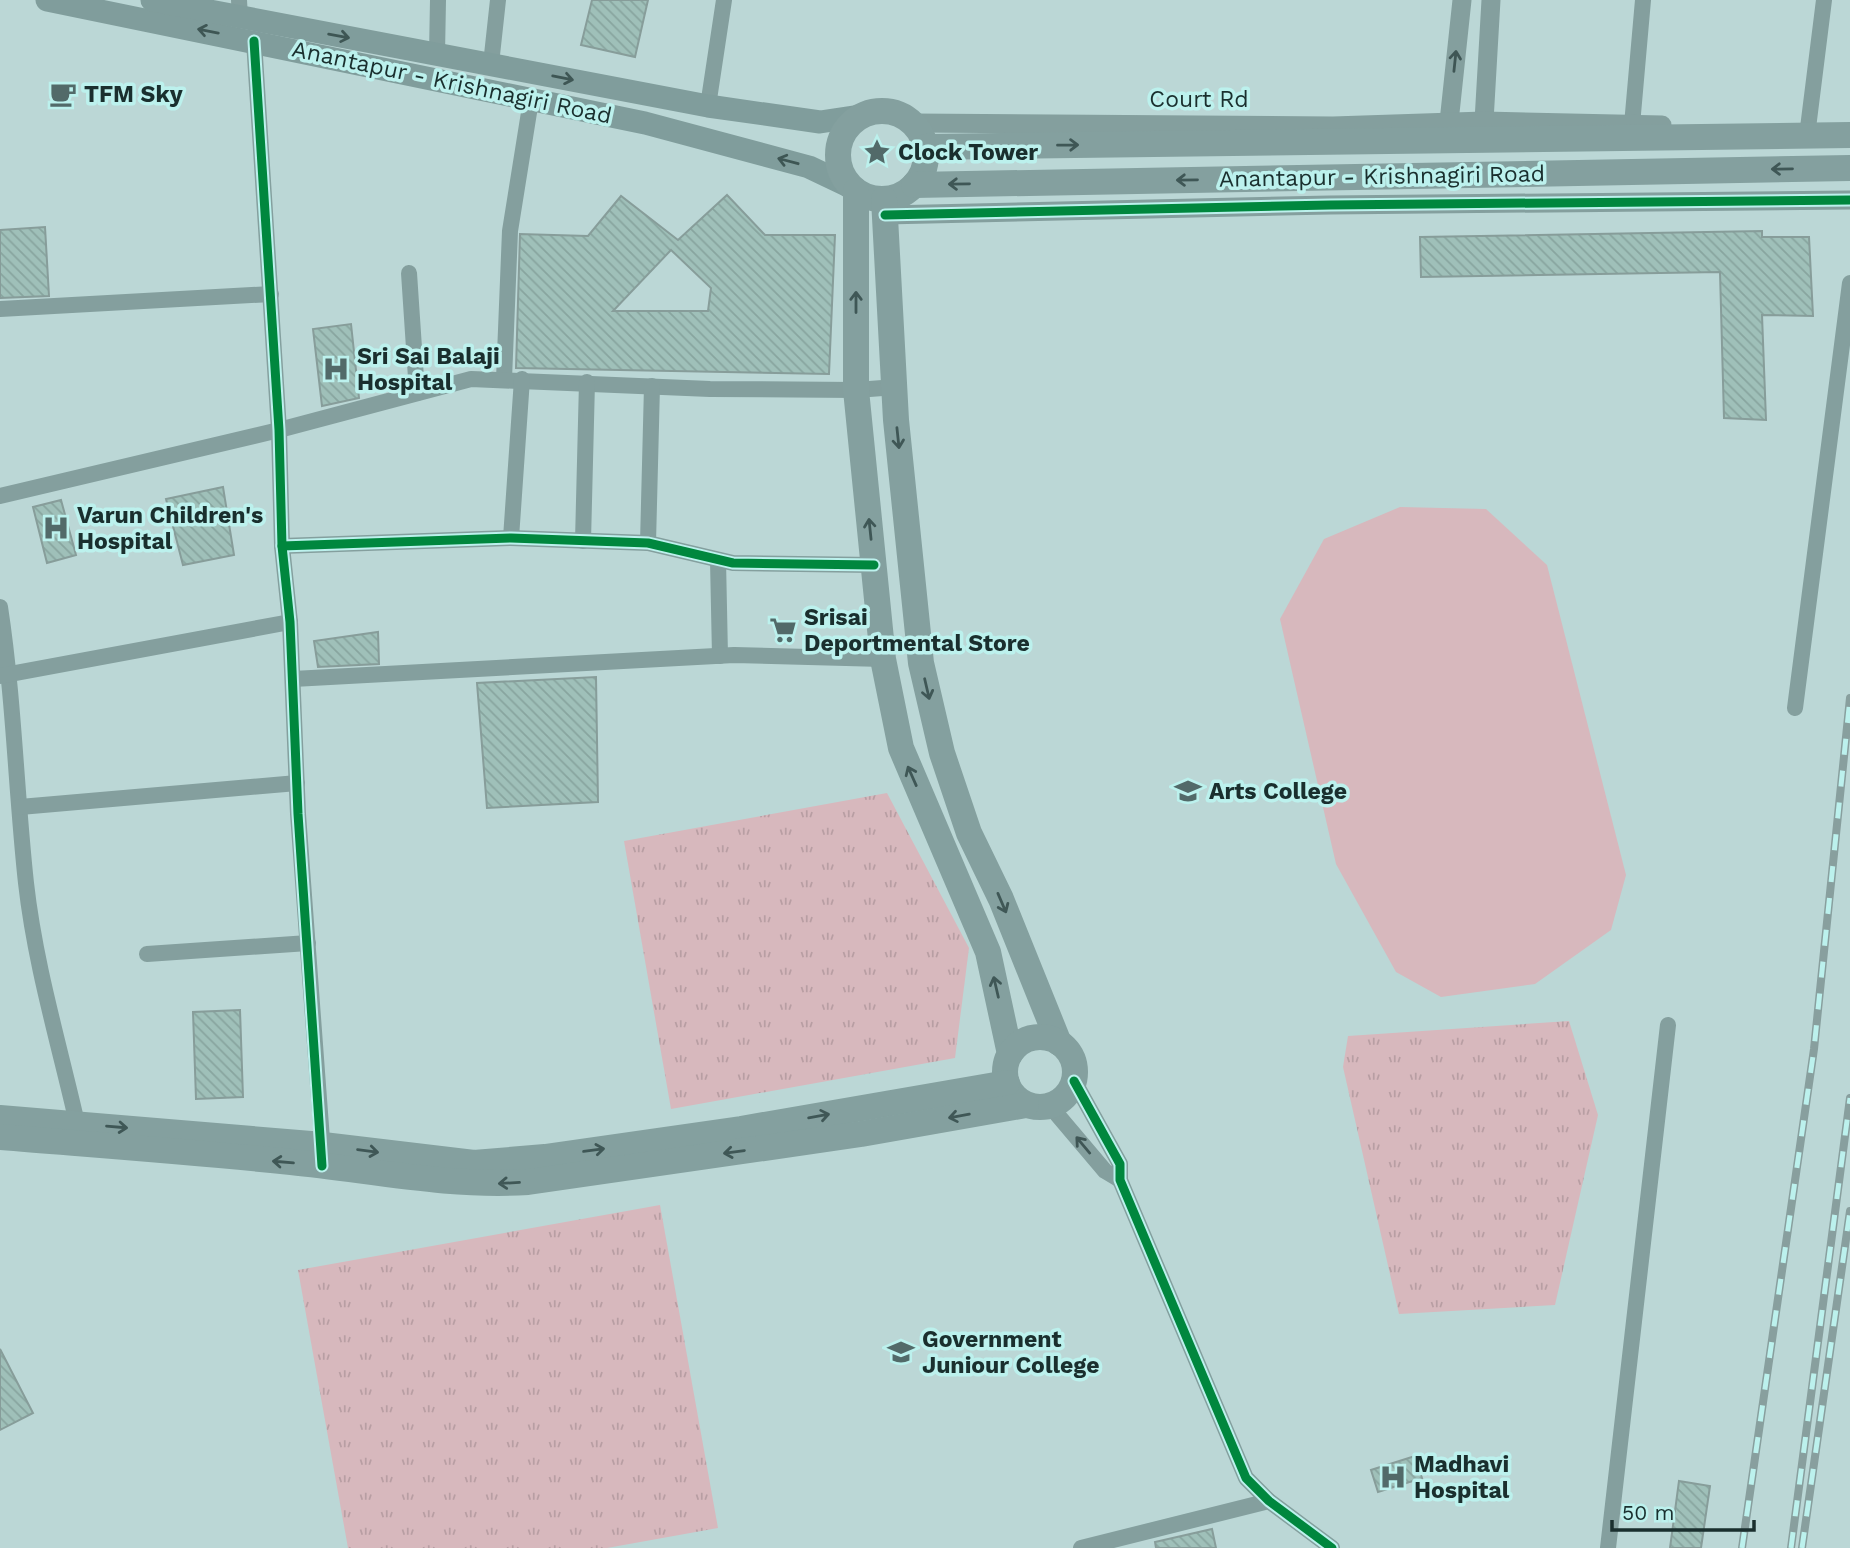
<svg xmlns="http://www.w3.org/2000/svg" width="1850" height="1548" font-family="'Work Sans',sans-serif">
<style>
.grass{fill:url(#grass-tufts)}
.pitch{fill:#d7b8bd}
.building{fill:url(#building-back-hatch);stroke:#879d9a;stroke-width:2;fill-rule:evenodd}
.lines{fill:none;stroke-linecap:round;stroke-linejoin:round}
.minor{stroke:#849f9e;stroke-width:16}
.tertiary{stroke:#849f9e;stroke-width:19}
.secondary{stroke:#809d9c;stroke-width:23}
.trunk{stroke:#84a09f;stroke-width:26}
.rail-casing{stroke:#889f9e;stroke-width:8}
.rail{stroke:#bcf1ed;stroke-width:5;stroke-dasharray:16;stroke-linecap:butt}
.cycleway-casing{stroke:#bcf1ed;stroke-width:13}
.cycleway{stroke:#00873e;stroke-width:9}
.oneway{stroke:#3e5654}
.oneway2{stroke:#3f5655}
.oneway3{stroke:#3f5756}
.labels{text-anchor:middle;stroke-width:7;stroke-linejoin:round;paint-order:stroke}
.street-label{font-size:23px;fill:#1a2f2e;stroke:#bcf1ed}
.poi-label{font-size:23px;font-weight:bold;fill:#1a2f2e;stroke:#bcf1ed;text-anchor:start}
</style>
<defs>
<pattern id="grass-tufts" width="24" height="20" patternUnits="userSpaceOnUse" patternTransform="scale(1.75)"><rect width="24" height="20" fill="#d7b8bd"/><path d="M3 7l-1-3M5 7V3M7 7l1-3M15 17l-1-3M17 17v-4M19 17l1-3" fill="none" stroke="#b89ea3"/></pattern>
<pattern id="building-back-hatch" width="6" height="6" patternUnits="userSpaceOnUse" patternTransform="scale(1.75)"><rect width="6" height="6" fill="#9fc0b9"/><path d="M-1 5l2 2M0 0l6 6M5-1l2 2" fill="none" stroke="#88a59f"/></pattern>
</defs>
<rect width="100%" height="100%" fill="#bbd7d6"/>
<g class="grass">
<path d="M887 793 969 948 955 1058 671 1109 624 841Z"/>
<path d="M1569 1021 1598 1115 1555 1305 1399 1314 1343 1067 1348 1036Z"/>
<path d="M660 1205 718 1528 607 1548H348L298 1270Z"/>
</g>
<path class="pitch" d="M1400 507 1486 509 1547 565 1626 875 1611 930 1535 984 1441 997 1396 972 1336 864 1280 619 1324 539Z"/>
<g class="building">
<path d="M592 0H648L635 57 581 45Z"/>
<path d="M727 195 765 235H835L829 374 516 368 520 234 588 236 621 196 678 240ZM671 250 711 288 708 311H613Z"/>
<path d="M45 227 49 296 0 298V230Z"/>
<path d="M1762 231V237H1809L1813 316 1762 315 1766 420 1724 418 1720 272 1421 277 1420 237Z"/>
<path d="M351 324 359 398 322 406 313 329Z"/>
<path d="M223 487 234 555 183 565 166 499Z"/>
<path d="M61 500 76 555 47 563 33 507Z"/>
<path d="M378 632 379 664 318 667 314 641Z"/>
<path d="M596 677 598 802 487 808 477 683Z"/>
<path d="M240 1010 243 1097 196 1099 193 1012Z"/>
<path d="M0 1349 33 1413 0 1430Z"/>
<path d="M1415 1456 1422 1478 1378 1492 1371 1470Z"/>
<path d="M1679 1481 1710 1486 1701 1548H1670Z"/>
<path d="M1212 1529 1216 1548H1156L1155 1542Z"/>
</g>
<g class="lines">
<g class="minor">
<path d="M239 0 240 18"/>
<path d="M254 41 279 430 282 546 290 622 298 814 323 1153"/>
<path d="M437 54 438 0"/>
<path d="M491 64 498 0"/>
<path d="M708 106 724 0"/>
<path d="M1632 125 1643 0"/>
<path d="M1808 128 1824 0"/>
<path d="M409 273 417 393"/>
<path d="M0 309 271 294"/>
<path d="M504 379 510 231 531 100"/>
<path d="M0 496 279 430 471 379 710 389 856 390 896 387"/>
<path d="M511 538 522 379"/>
<path d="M583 541 587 382"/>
<path d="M648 543 652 386"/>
<path d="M282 546 511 538 648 543 733 563 874 565"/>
<path d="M718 560 720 656"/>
<path d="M0 607C14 699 16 791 26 883 35 964 59 1044 77 1123"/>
<path d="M0 676 290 622"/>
<path d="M293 679 734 655 883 659"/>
<path d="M1795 708 1850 283"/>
<path d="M20 807 297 783"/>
<path d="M147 954 308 943"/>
<path d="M1074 1081 1120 1164V1180L1246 1478 1269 1501 1332 1548"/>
<path d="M1050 1106 1105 1171 1120 1180"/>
<path d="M1081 1548 1269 1501"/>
<path d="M1608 1548 1668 1025"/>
</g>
<g class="tertiary">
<path d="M1484 121 1491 0"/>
<path d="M1449 122 1462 0"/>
<path d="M914 123 1333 126 1484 121 1662 125"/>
<path d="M885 215 1330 205 1850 200"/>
</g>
<g class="secondary">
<path d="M47 0 645 123 809 167 851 187"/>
<path d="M152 0 708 106 820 122 860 116"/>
</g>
<g class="trunk">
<circle cx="882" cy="155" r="44"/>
<path d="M926 147 1850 135"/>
<path d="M914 185 1850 168"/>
<path d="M856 191V390L883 659 901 748 988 952 1010 1054"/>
<path d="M884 199 896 420 921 663 942 753 969 833 1001 899 1059 1043"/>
<circle cx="1040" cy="1072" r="35"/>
<path d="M0 1118 323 1145 474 1163 545 1157 741 1129 1007 1083"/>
<path d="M0 1137C97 1145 194 1152 291 1162 371 1170 447 1187 528 1182L861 1134 1026 1105"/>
</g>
<defs>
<g id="rail">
<path d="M1742 1548 1814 1049 1850 698"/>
<path d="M1791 1548 1850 1098"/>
<path d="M1802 1548 1850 1211"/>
</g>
</defs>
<use href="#rail" class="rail-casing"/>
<use href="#rail" class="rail"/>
<defs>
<g id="cycleway">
<path d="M254 41 279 430 282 546 290 622 298 814 322 1166"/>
<path d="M885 215 1330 205 1850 200"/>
<path d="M282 546 511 538 648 543 733 563 874 565"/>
<path d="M1074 1081 1120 1164V1180L1246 1478 1269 1501 1332 1548"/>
</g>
</defs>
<use href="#cycleway" class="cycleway-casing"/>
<use href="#cycleway" class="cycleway"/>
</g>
<defs><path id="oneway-shaft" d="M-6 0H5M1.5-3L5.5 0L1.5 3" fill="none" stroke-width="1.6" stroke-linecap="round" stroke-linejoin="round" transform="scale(1.75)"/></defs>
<g class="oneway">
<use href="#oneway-shaft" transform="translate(208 31) rotate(-169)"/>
<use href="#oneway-shaft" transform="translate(339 36) rotate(10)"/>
<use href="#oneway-shaft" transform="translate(563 78) rotate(11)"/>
<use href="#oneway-shaft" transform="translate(788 161) rotate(-165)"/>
</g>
<g class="oneway2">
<use href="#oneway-shaft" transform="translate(1455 61) rotate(-84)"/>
<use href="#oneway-shaft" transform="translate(1083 1145) rotate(-130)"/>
</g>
<g class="oneway3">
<use href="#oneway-shaft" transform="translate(1068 145) rotate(-1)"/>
<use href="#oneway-shaft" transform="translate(1782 169) rotate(179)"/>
<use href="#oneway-shaft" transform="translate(1187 180) rotate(179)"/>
<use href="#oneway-shaft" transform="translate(959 184) rotate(179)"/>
<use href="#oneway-shaft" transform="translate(856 302) rotate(-90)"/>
<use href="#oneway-shaft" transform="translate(898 438) rotate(84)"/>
<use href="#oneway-shaft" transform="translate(870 529) rotate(-96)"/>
<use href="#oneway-shaft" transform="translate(927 689) rotate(77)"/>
<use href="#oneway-shaft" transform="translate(912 776) rotate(-114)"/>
<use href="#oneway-shaft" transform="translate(1002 903) rotate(67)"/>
<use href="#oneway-shaft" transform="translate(996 987) rotate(-103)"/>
<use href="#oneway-shaft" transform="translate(819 1116) rotate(-10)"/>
<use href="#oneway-shaft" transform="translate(959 1116) rotate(170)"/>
<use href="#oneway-shaft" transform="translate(117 1127) rotate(5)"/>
<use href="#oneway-shaft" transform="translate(594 1150) rotate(-8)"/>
<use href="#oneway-shaft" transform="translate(368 1151) rotate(7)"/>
<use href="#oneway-shaft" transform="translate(734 1152) rotate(172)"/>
<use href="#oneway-shaft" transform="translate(283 1162) rotate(-175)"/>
<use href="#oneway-shaft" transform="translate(509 1183) rotate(177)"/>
</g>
<defs>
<symbol id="cafe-bare" viewBox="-9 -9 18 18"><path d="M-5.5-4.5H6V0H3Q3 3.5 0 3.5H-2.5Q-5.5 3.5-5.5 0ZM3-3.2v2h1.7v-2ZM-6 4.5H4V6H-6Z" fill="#526a69" stroke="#bcf1ed" stroke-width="2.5" paint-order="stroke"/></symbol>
<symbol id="sight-bare" viewBox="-9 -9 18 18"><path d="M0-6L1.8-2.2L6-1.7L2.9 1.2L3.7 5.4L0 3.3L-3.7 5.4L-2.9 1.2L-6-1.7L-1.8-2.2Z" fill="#526a69" stroke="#bcf1ed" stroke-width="2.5" paint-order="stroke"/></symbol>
<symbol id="hospital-bare" viewBox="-9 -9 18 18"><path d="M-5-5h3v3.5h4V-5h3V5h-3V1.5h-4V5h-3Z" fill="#526a69" stroke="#bcf1ed" stroke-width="2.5" paint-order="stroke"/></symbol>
<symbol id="supermarket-bare" viewBox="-9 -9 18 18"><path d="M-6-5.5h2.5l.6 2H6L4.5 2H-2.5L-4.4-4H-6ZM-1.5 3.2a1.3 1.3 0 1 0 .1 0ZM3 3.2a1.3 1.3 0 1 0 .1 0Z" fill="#526a69" stroke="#bcf1ed" stroke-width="2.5" paint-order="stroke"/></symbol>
<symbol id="university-bare" viewBox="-9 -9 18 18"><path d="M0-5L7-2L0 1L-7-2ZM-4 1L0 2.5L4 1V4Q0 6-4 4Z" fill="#526a69" stroke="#bcf1ed" stroke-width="2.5" paint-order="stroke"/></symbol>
</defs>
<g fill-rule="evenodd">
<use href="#cafe-bare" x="44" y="75" width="38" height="38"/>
<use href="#sight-bare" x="858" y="133" width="38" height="38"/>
<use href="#hospital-bare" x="317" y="350" width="38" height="38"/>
<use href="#hospital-bare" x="37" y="509" width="38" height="38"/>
<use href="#supermarket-bare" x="764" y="611" width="38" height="38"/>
<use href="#university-bare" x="1169" y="772" width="38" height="38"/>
<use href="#university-bare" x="882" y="1333" width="38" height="38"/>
<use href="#hospital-bare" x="1374" y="1458" width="38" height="38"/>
</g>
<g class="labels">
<g class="street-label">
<text transform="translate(452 82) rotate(12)" y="8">Anantapur - Krishnagiri Road</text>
<text x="1199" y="107">Court Rd</text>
<text transform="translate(1382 176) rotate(-1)" y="8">Anantapur - Krishnagiri Road</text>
</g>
<g class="poi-label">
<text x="84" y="102">TFM Sky</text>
<text x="898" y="160">Clock Tower</text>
<text x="357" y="364">Sri Sai Balaji<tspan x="357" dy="26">Hospital</tspan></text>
<text x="77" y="523">Varun Children's<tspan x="77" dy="26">Hospital</tspan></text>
<text x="804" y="625">Srisai<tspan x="804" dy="26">Deportmental Store</tspan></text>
<text x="1209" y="799">Arts College</text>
<text x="922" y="1347">Government<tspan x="922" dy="26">Juniour College</tspan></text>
<text x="1414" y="1472">Madhavi<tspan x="1414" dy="26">Hospital</tspan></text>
</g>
</g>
<path d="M1612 1520v10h142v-10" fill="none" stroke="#1a2f2e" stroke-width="3.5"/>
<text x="1622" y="1520" font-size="21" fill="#1a2f2e" stroke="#bcf1ed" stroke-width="5" paint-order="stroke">50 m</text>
</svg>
